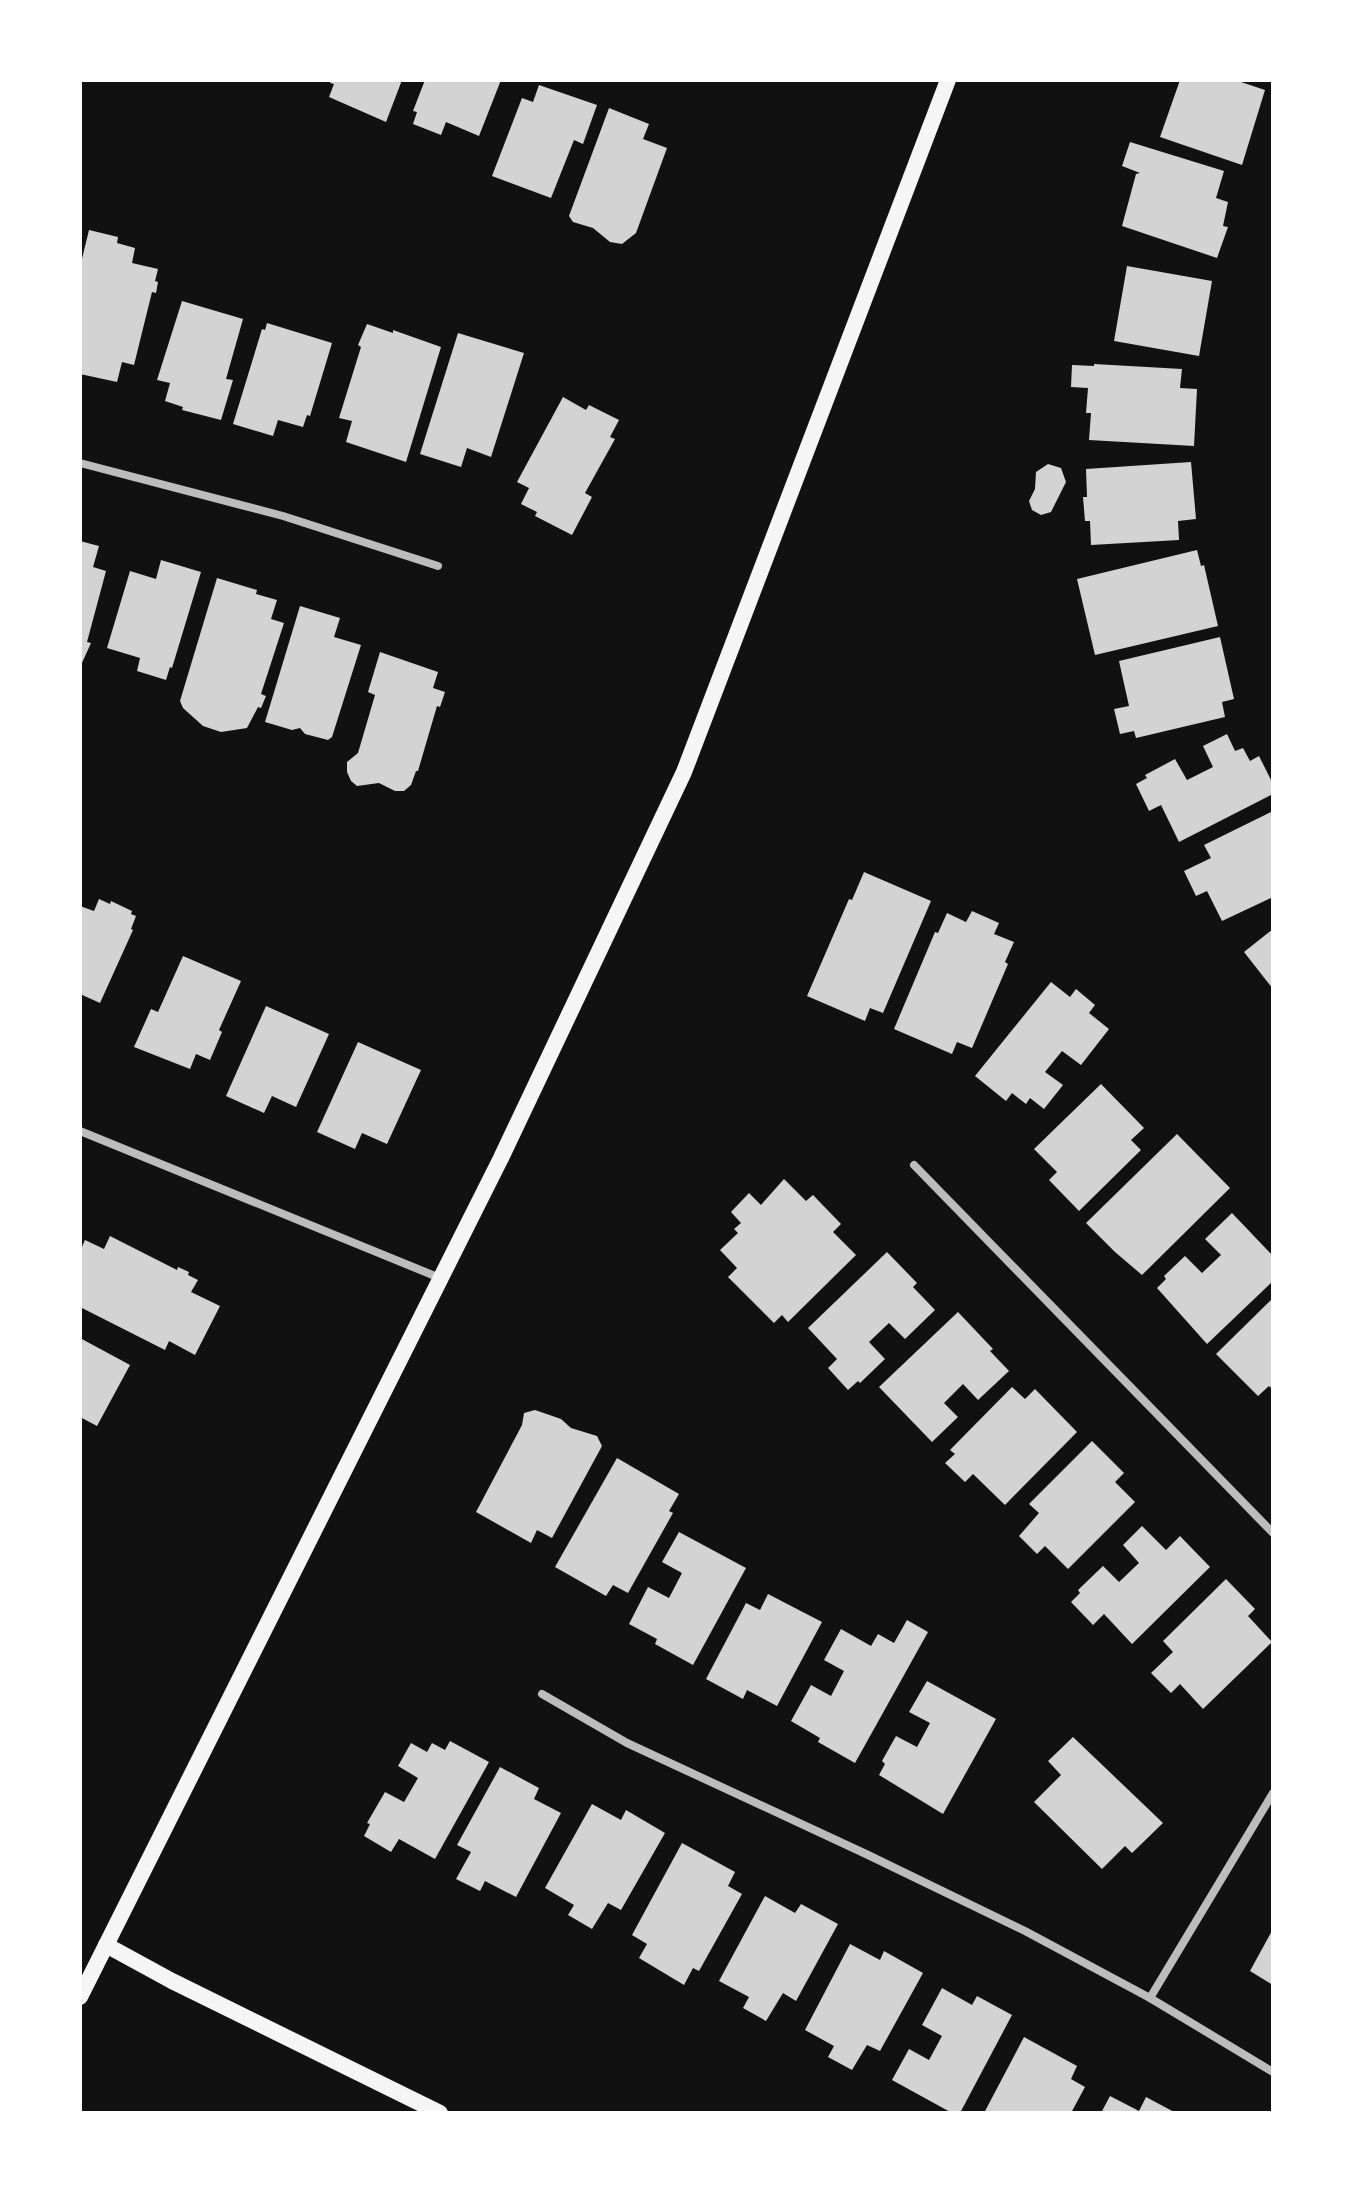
<svg xmlns="http://www.w3.org/2000/svg" width="1353" height="2193" font-family="Mulish,sans-serif">
<style>
.building{fill:#d3d3d3}
.lines{fill:none;stroke-linecap:round;stroke-linejoin:round}
.minor{stroke:#bcbcbc;stroke-width:8}
.secondary{stroke:#f5f5f5;stroke-width:16}
</style>
<rect width="100%" height="100%" fill="#111"/>
<g class="building">
<path d="M332 80H402L386 122 329 97 334 84 330 83Z"/>
<path d="M425 80H501L479 136 446 122 441 135 413 124 417 112 413 111Z"/>
<path d="M1180 80H1235L1265 90 1242 165 1160 137Z"/>
<path d="M539 85 597 105 583 144 574 140 551 198 492 176 522 98 533 102Z"/>
<path d="M609 108 649 124 643 139 667 148 636 233 622 244 610 242 593 228 573 222 569 216Z"/>
<path d="M1130 142 1224 171 1216 198 1228 202 1223 226 1228 227 1217 258 1122 226 1136 174 1140 173 1122 166Z"/>
<path d="M89 230 118 237 117 243 135 248 132 263 158 269 155 281 158 282 156 293 152 292 134 365 122 362 117 382 80 374V267Z"/>
<path d="M1127 266 1212 281 1199 356 1114 341Z"/>
<path d="M182 301 243 319 226 379 233 380 221 420 182 410 183 407 165 401 170 383 157 380Z"/>
<path d="M267 323 332 343 310 416 307 415 303 427 278 420 273 436 233 424 262 329 265 330Z"/>
<path d="M367 324 393 333V330L441 347 406 462 346 442 352 421 339 418 361 347 358 345Z"/>
<path d="M458 333 524 353 491 457 467 448 461 467 420 454Z"/>
<path d="M1094 364 1182 369 1180 388 1197 389 1194 446 1089 440 1091 413H1086L1088 388 1071 387 1072 365 1094 366Z"/>
<path d="M563 397 586 410 589 405 619 420 610 437 615 439 585 493 592 497 572 535 535 516 537 512 521 504 529 488 517 482Z"/>
<path d="M1191 462 1196 519 1178 521 1179 540 1091 545 1090 521H1085L1083 497H1087L1086 469Z"/>
<path d="M1048 464 1061 468 1066 482 1051 512 1041 515 1032 510 1029 501 1035 489 1036 472Z"/>
<path d="M80 541 99 546 93 567 106 571 87 642 91 643 81 665Z"/>
<path d="M1197 550 1201 566 1204 565 1218 626 1095 655 1077 579Z"/>
<path d="M161 560 201 572 172 668 170 667 166 680 137 671 140 658 107 648 130 571 156 579Z"/>
<path d="M217 578 257 590 256 594 277 600 271 619 284 623 261 694 266 696 261 708 258 707 247 728 221 732 203 726 183 708 180 701Z"/>
<path d="M300 606 340 618 334 637 361 645 332 737 328 740 305 734 300 728 292 730 265 722Z"/>
<path d="M1220 637 1234 699 1222 702 1225 717 1136 738 1134 731 1120 734 1114 709 1129 706 1119 661Z"/>
<path d="M380 652 438 672 433 688 445 692 440 707 437 706 418 771H416L411 785 404 791H395L379 783 357 786 351 781 347 772V762L358 753 375 695 368 692Z"/>
<path d="M1227 734 1235 751 1243 748 1250 761 1259 756 1273 784V794L1179 842 1161 805 1149 811 1136 784 1147 778 1145 775 1175 759 1187 780 1213 767 1203 746Z"/>
<path d="M1273 811V897L1222 921 1207 891 1196 896 1184 871 1211 858 1204 845Z"/>
<path d="M864 872 931 901 883 1013 870 1008 865 1021 807 996 849 899 852 900Z"/>
<path d="M99 899 110 904 111 901 132 911 131 914 136 916 131 929 133 930 100 1003 80 994V906L94 911Z"/>
<path d="M972 911 999 923 994 934 1014 942 1005 962 1008 964 972 1048 957 1042 952 1054 894 1029 935 932 938 933 947 913 966 922Z"/>
<path d="M1273 929V989L1244 952Z"/>
<path d="M183 956 241 981 219 1030 222 1032 210 1060 196 1054 190 1069 134 1047 151 1009 158 1012Z"/>
<path d="M1051 982 1070 997 1076 989 1095 1005 1089 1013 1109 1029 1081 1065 1062 1051 1045 1072 1063 1085 1044 1109 1030 1098 1026 1104 1012 1093 1006 1101 975 1076Z"/>
<path d="M266 1006 329 1034 296 1107 272 1096 264 1113 226 1096Z"/>
<path d="M358 1042 421 1070 387 1144 362 1133 355 1149 317 1132Z"/>
<path d="M1101 1084 1144 1128 1131 1140 1141 1150 1079 1211 1049 1180 1057 1172 1034 1149Z"/>
<path d="M1177 1134 1230 1188 1142 1275 1115 1252 1086 1223Z"/>
<path d="M784 1179 806 1201 813 1195 841 1224 833 1232 856 1255 788 1322 782 1315 774 1323 728 1277 737 1268 720 1250 738 1233 734 1229 741 1223 731 1212 749 1193 761 1205Z"/>
<path d="M1232 1213 1273 1256V1281L1207 1344 1157 1288 1166 1279 1164 1276 1185 1256 1202 1273 1221 1255 1205 1239Z"/>
<path d="M110 1236 177 1270 178 1267 189 1272 188 1275 198 1280 191 1292 220 1306 195 1355 169 1341 165 1350 80 1307V1251L85 1240 104 1249Z"/>
<path d="M887 1252 917 1283 913 1287 935 1310 905 1339 889 1323 869 1342 885 1359 860 1383 858 1381 848 1390 828 1368 837 1359 808 1328Z"/>
<path d="M1273 1298V1390L1269 1386 1258 1396 1216 1354Z"/>
<path d="M958 1312 993 1349 990 1351 1009 1371 978 1400 963 1384 944 1403 958 1417 932 1442 879 1387Z"/>
<path d="M80 1338 130 1365 97 1426 80 1417Z"/>
<path d="M1012 1387 1025 1399 1035 1389 1077 1432 1005 1505 973 1474 965 1482 945 1463 955 1454 950 1450Z"/>
<path d="M535 1410 561 1419 571 1428 597 1436 602 1446 552 1538 537 1530 531 1543 476 1512 522 1425 524 1413Z"/>
<path d="M1092 1441 1124 1473 1115 1482 1135 1502 1068 1569 1045 1546 1037 1554 1019 1536 1039 1513 1029 1504Z"/>
<path d="M617 1458 679 1494 669 1511 673 1513 628 1593 613 1585 606 1596 555 1567Z"/>
<path d="M1142 1526 1166 1550 1180 1536 1210 1567 1132 1644 1104 1614 1093 1625 1071 1602 1080 1593 1078 1590 1103 1566 1119 1582 1139 1563 1123 1545Z"/>
<path d="M679 1532 746 1568 693 1665 655 1644 657 1639 629 1624 648 1587 669 1598 682 1573 662 1562Z"/>
<path d="M1226 1579 1255 1609 1248 1616 1272 1642 1203 1709 1180 1684 1171 1693 1151 1673 1173 1652 1163 1641Z"/>
<path d="M768 1594 822 1622 777 1706 747 1690 743 1699 706 1679 746 1603 760 1610Z"/>
<path d="M907 1620 928 1632 855 1763 818 1742 820 1738 791 1721 811 1685 831 1696 844 1671 824 1660 841 1629 871 1646 878 1634 894 1643Z"/>
<path d="M927 1681 996 1719 943 1814 879 1775 885 1764 882 1761 896 1736 917 1747 930 1723 909 1712Z"/>
<path d="M1073 1737 1163 1823 1132 1853 1125 1846 1102 1869 1034 1802 1061 1775 1048 1761Z"/>
<path d="M450 1741 489 1762 435 1859 399 1839 391 1852 364 1836 370 1824 367 1823 385 1792 404 1802 418 1778 398 1766 411 1743 427 1752 432 1743 445 1750Z"/>
<path d="M500 1767 539 1788 534 1799 561 1813 516 1897 485 1881 480 1891 456 1879 471 1852 457 1845Z"/>
<path d="M592 1804 621 1820 626 1810 665 1833 621 1910 608 1903 592 1929 568 1915 574 1905 545 1888Z"/>
<path d="M682 1843 735 1872 728 1886 742 1894 699 1971 693 1968 684 1985 639 1958 647 1944 632 1935Z"/>
<path d="M765 1896 795 1913 801 1904 838 1924 796 2001 783 1993 766 2021 743 2008 749 1997 719 1981Z"/>
<path d="M1273 1929V1985L1250 1971Z"/>
<path d="M850 1944 880 1960 884 1951 923 1973 880 2051 867 2045 852 2070 828 2057 834 2046 805 2030Z"/>
<path d="M942 1988 972 2005 977 1996 1012 2015 960 2113H952L892 2080 909 2049 929 2060 942 2036 922 2025Z"/>
<path d="M1024 2037 1077 2066 1071 2079 1085 2087 1071 2113H984Z"/>
<path d="M1110 2096 1139 2111 1146 2097 1176 2113H1101Z"/>
</g>
<g class="lines">
<g class="minor">
<path d="M80 463 283 516 438 566"/>
<path d="M80 1131 440 1278"/>
<path d="M914 1165 1273 1533"/>
<path d="M542 1694 627 1743 866 1854 1025 1931 1150 1998 1273 2072"/>
<path d="M1150 1998 1273 1793"/>
</g>
<g class="secondary">
<path d="M106 1945 172 1981 440 2113"/>
<path d="M80 1997 501 1158 684 772 948 80"/>
</g>
</g>
<rect width="1353" height="2193" fill="none" stroke="#ffffff" stroke-width="164"/>
</svg>
